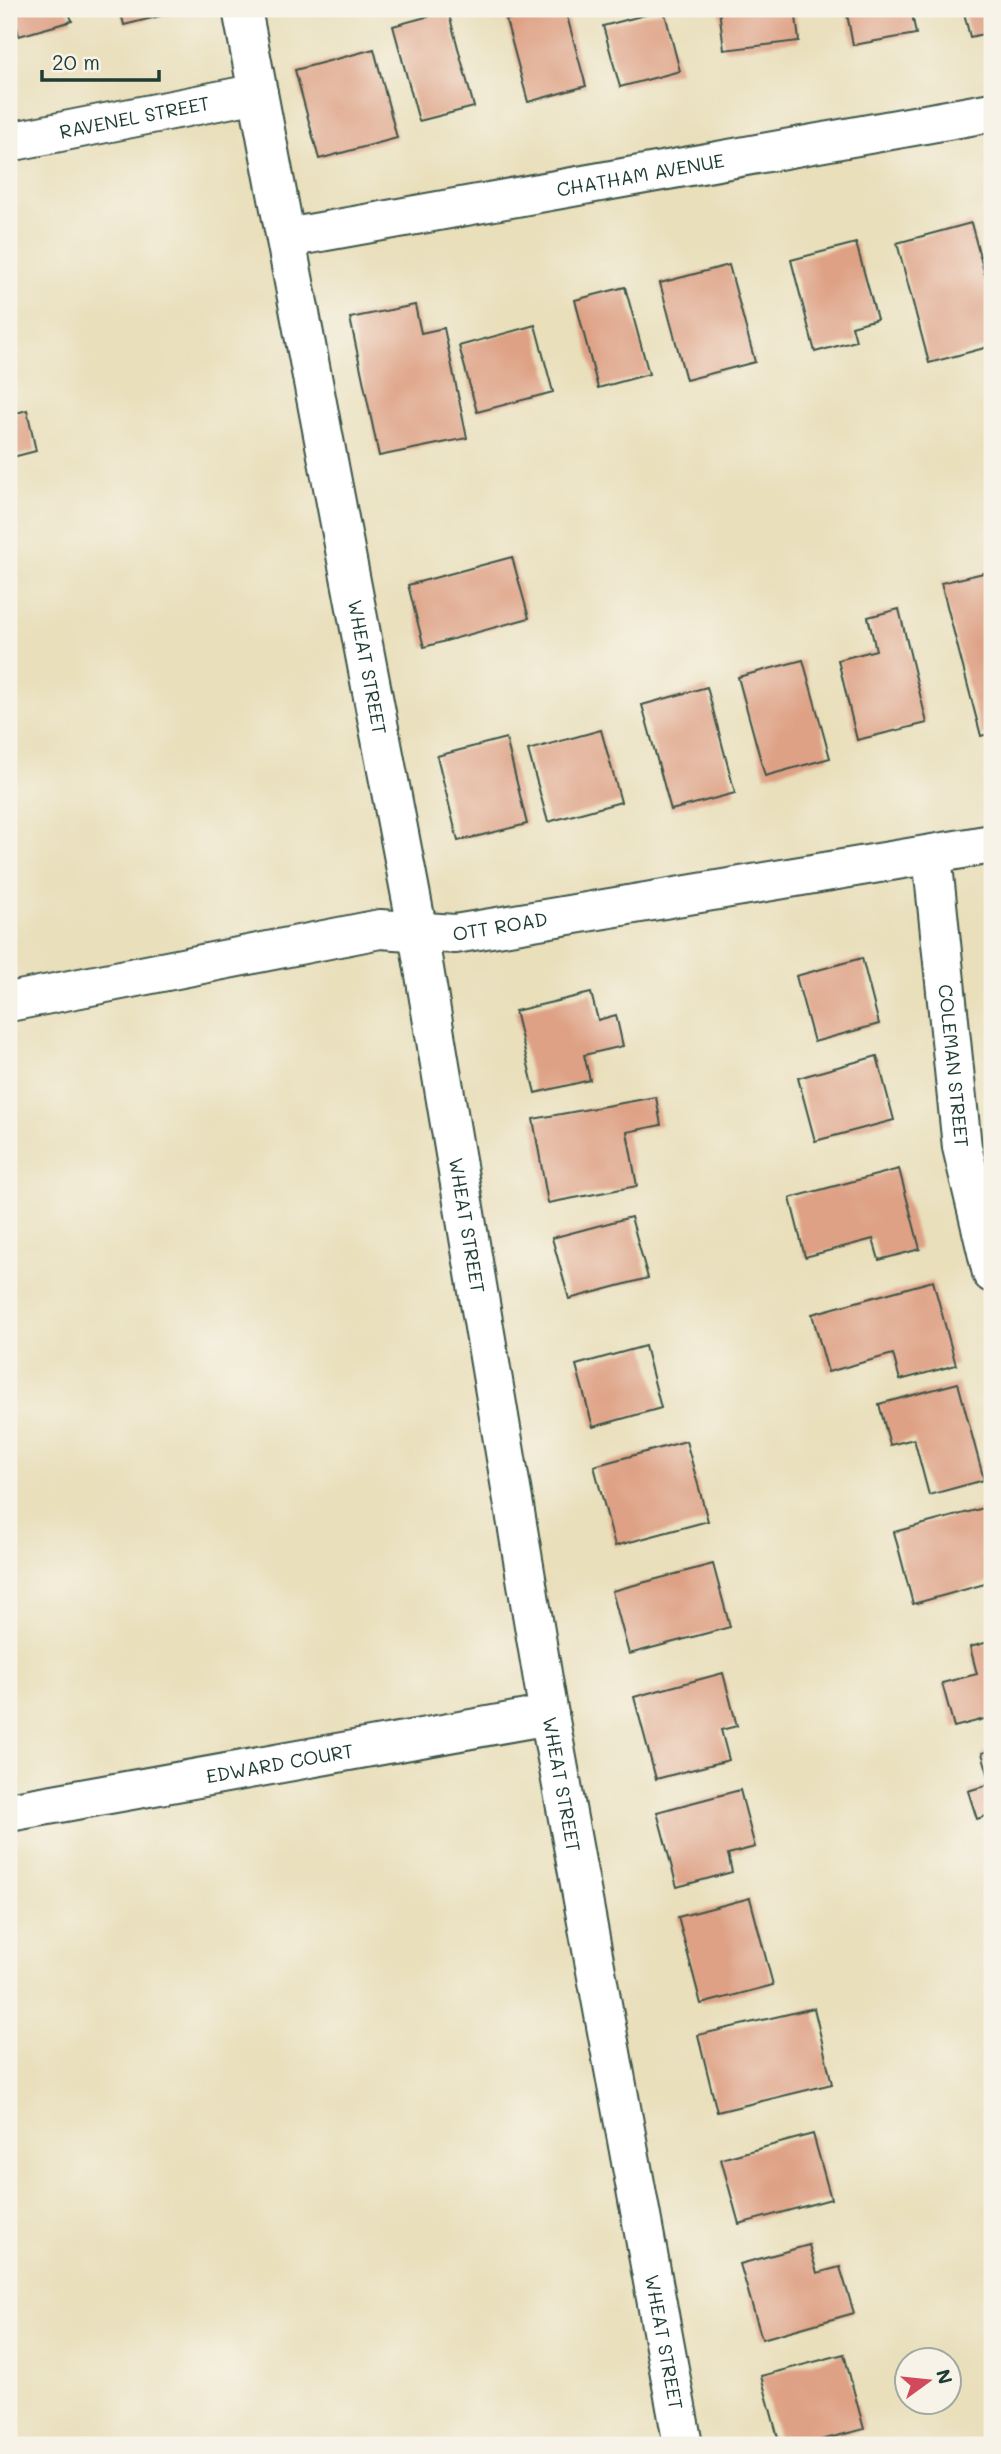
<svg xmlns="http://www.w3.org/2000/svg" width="1001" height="2454" font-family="Mali,sans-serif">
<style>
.building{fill:#dea185}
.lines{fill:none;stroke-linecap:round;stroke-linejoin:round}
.minor-casing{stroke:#3d5548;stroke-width:42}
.tertiary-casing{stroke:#3d5548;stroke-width:42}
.minor{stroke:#fff;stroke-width:38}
.tertiary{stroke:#fff;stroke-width:38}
.labels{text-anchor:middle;stroke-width:7;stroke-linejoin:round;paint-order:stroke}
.street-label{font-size:19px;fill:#1f3d34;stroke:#f7f3e8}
</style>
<rect width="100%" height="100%" fill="#f7f3e8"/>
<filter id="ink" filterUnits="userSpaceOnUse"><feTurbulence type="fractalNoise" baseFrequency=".0143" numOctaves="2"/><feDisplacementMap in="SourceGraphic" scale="14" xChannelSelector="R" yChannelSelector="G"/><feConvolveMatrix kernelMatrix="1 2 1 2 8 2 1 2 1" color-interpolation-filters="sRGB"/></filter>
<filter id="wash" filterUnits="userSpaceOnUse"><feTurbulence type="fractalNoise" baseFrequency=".00686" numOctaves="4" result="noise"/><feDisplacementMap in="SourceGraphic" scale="28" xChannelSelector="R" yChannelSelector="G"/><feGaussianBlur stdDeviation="1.57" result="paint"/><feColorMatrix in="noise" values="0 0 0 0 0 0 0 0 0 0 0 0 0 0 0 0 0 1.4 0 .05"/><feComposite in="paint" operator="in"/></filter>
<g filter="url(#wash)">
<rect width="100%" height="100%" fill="#e9dfbb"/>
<g id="blocks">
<g class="building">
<path d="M12 9H68L72 21 19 36Z"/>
<path d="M120 9H166L168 14 124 25Z"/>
<path d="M547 9H565L586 86 528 102 506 20Z"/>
<path d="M719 9H795L799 41 724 50Z"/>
<path d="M846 9H911L916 34 853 45Z"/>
<path d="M963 9H992V32L970 37Z"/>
<path d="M664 10 680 71 620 87 603 26Z"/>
<path d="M448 11 474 107 419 121 393 26Z"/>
<path d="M374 49 397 138 319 159 295 70Z"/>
<path d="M971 223 992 301V346L929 363 897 243Z"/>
<path d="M856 243 877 319 852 326 856 341 815 352 791 260Z"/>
<path d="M729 265 755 362 686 380 660 283Z"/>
<path d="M625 287 649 374 598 388 575 300Z"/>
<path d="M415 305 421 333 444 328 467 438 379 456 350 318Z"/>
<path d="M535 325 553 392 477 412 459 346Z"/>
<path d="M27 410 36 451 9 458V415Z"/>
<path d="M512 557 529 618 424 647 408 585Z"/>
<path d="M992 571V733L981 736 941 583Z"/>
<path d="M899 609 927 723 857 740 838 660 876 650 868 617Z"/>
<path d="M803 660 830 758 765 776 738 677Z"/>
<path d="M707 687 735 793 671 810 642 705Z"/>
<path d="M601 730 621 802 548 822 528 750Z"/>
<path d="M506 738 527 824 458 841 437 756Z"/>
<path d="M862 958 879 1024 814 1042 796 976Z"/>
<path d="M591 993 598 1020 616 1015 623 1046 584 1055 590 1080 535 1093 515 1011Z"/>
<path d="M877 1056 894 1120 815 1141 798 1078Z"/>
<path d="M656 1097 661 1125 627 1132 637 1186 548 1203 533 1119Z"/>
<path d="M899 1169 920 1249 879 1260 873 1239 805 1257 790 1198Z"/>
<path d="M631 1217 648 1278 569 1299 552 1238Z"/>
<path d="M933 1281 956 1365 900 1380 893 1354 828 1372 812 1314Z"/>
<path d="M645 1346 661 1408 593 1427 576 1365Z"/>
<path d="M958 1383 984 1480 929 1495 914 1439 890 1445 879 1404Z"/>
<path d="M686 1441 708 1521 615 1546 594 1466Z"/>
<path d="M991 1506 992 1582 913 1604 894 1532Z"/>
<path d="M713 1564 730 1627 629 1654 612 1591Z"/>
<path d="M992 1641V1717L954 1727 942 1683 977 1674 970 1647Z"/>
<path d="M723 1673 737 1726 721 1730 729 1760 656 1779 634 1697Z"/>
<path d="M992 1750V1814L977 1819 968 1791 991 1784 982 1753Z"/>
<path d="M740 1790 755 1847 728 1854 732 1872 677 1887 657 1812Z"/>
<path d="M750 1898 773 1985 701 2004 678 1917Z"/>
<path d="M814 2008 832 2084 717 2112 698 2035Z"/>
<path d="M813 2134 831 2199 739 2224 721 2159Z"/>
<path d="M809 2245 817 2273 840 2267 854 2313 762 2339 740 2264Z"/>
<path d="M844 2354 864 2429 802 2445H780L761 2376Z"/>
</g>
</g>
</g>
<g filter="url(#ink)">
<use href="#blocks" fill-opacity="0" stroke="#3d5548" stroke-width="2"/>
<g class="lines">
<defs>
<g id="minor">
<path id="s1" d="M242 9 418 933 549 1715 683 2445"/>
<path id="s2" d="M9 142 258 93"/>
<path id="s3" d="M287 238 992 112"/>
<path id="s4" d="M932 855 962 1147 992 1273"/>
<path id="s5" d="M9 1812 549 1715"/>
</g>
<g id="tertiary">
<path id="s6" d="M9 1002 380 929 455 934 992 844"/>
</g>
</defs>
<use href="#minor" class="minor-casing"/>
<use href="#tertiary" class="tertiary-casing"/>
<use href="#minor" class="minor"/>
<use href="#tertiary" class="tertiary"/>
</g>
</g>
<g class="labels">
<g class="street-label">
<text dy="7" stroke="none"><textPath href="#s2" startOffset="128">RAVENEL STREET</textPath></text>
<text dy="7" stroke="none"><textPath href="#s3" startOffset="359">CHATHAM AVENUE</textPath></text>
<text dy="7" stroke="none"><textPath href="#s1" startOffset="670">WHEAT STREET</textPath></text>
<text dy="7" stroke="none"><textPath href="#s6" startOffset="499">OTT ROAD</textPath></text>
<text dy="7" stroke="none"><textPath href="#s4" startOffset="212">COLEMAN STREET</textPath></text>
<text dy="7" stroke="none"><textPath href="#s1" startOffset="1237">WHEAT STREET</textPath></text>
<text dy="7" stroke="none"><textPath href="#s5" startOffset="275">EDWARD COURT</textPath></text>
<text dy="7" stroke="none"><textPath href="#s1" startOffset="1804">WHEAT STREET</textPath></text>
<text dy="7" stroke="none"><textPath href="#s1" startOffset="2371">WHEAT STREET</textPath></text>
</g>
</g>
<rect width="1001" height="2454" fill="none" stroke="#f7f3e8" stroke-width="35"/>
<g transform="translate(928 2381) rotate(75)"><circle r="33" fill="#f7f3e8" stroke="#a1aaa0" stroke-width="2"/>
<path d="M0-5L12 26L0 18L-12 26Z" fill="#d1495b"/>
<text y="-10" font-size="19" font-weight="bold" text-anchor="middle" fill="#1f3d34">N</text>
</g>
<path d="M42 70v10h117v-10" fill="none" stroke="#1f3d34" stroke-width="3.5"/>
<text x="52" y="70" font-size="21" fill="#1f3d34" stroke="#f7f3e8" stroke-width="5" paint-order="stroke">20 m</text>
</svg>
